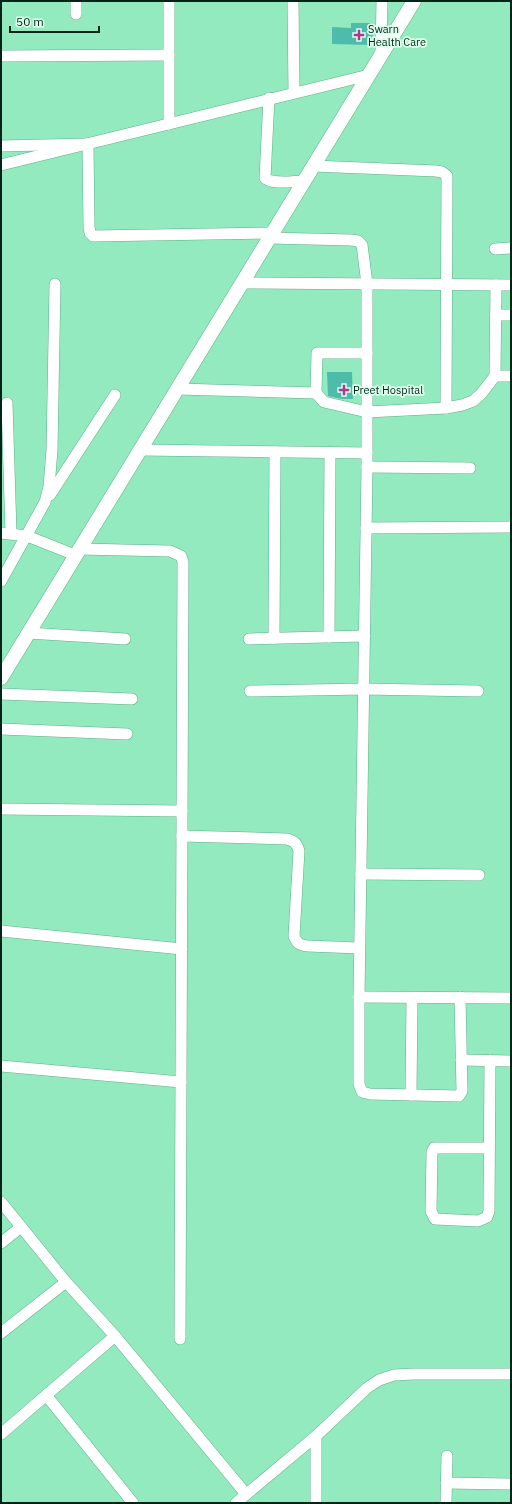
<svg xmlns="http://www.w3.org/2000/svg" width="512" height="1504" font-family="'IBM Plex Sans',sans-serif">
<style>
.building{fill:#4dbcab}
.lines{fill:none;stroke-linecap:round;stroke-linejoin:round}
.minor-casing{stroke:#5bb189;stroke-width:12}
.tertiary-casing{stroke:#5bb189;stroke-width:15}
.minor{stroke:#fff;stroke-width:11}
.tertiary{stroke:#fff;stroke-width:14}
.poi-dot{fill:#b0388c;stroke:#defeed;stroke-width:1.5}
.labels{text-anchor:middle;stroke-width:3.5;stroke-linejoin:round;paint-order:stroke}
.poi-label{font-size:11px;fill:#002415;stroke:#defeed;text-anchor:start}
</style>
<rect width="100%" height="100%" fill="#93eabf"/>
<g class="building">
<path d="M351 23H373L372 45 332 44V27L351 28Z"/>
<path d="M327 372H352L353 399H342L328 396Z"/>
</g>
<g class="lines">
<defs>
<g id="minor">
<path d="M76 1V14"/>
<path d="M169 1V124"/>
<path d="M293 1 294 92"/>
<path d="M381 55 382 1"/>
<path d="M1 56 169 55"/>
<path d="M269 98 265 178C273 185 294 181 304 181"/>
<path d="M1 146 88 144 89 227 90 233 93 236 273 233"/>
<path d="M1 165 369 75"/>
<path d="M313 166 436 171 442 172 447 176 446 408"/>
<path d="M270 238 351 240 358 241 362 245 367 284V467L359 997V1084L362 1092 370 1094 459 1096 462 1091 460 997"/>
<path d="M495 249 511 248"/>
<path d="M242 283 511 285"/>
<path d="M496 285 495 376H511"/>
<path d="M495 315H511"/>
<path d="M178 389 316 393 317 353H367"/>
<path d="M316 393 324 402 367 412 446 408 462 405 473 401 481 394 495 376"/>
<path d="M7 403 11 533"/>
<path d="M140 450 367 453"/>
<path d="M367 467 470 468"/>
<path d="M50 495 115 395"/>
<path d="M366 528 511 527"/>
<path d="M1 533 27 536 75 555"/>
<path d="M79 549 170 551 181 556 183 562 180 1339"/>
<path d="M1 581 45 502 49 487 52 450 55 284"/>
<path d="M28 633 125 639"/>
<path d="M329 637 330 453"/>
<path d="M274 638 275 452"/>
<path d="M249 639 365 636"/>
<path d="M250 691 364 689 478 691"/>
<path d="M1 694 132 699"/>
<path d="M1 729 127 734"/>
<path d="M1 809 182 811"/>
<path d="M182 836 287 839C294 841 297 843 299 851L294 936C297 944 300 945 308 946L359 948"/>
<path d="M361 874 479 875"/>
<path d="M1 931 182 949"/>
<path d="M359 997 511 998"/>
<path d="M461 1060 511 1061"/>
<path d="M1 1066 181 1082"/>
<path d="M411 1095 412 998"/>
<path d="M489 1148H434L432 1152 431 1211 435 1219 478 1221 487 1217 489 1211 490 1060"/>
<path d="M1 1202 66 1282 115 1336 246 1494"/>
<path d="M1 1243 21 1227"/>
<path d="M1 1333 66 1282"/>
<path d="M46 1395 133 1503"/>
<path d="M1 1434 115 1336"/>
<path d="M446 1483 511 1484"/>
<path d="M236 1503 316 1436 367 1388 379 1380 394 1375 414 1374H511"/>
<path d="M316 1503V1436"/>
<path d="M446 1503 447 1456"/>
</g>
<path id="tertiary" d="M1 678 414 1"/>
</defs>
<use href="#minor" class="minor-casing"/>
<use href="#tertiary" class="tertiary-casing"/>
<use href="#minor" class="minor"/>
<use href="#tertiary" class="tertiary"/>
</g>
<g class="poi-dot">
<path d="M357 29h4v4h4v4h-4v4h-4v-4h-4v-4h4z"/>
<path d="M342 384h4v4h4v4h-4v4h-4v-4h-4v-4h4z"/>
</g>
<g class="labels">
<g class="poi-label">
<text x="368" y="33">Swarn<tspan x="368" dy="13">Health Care</tspan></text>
<text x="353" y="394">Preet Hospital</text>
</g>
</g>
<rect width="512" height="1504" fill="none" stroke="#002415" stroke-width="4"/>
<path d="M10 26v6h89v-6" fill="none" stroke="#002415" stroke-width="2"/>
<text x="16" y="26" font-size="12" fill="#002415" stroke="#defeed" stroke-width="3" paint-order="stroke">50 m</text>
</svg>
